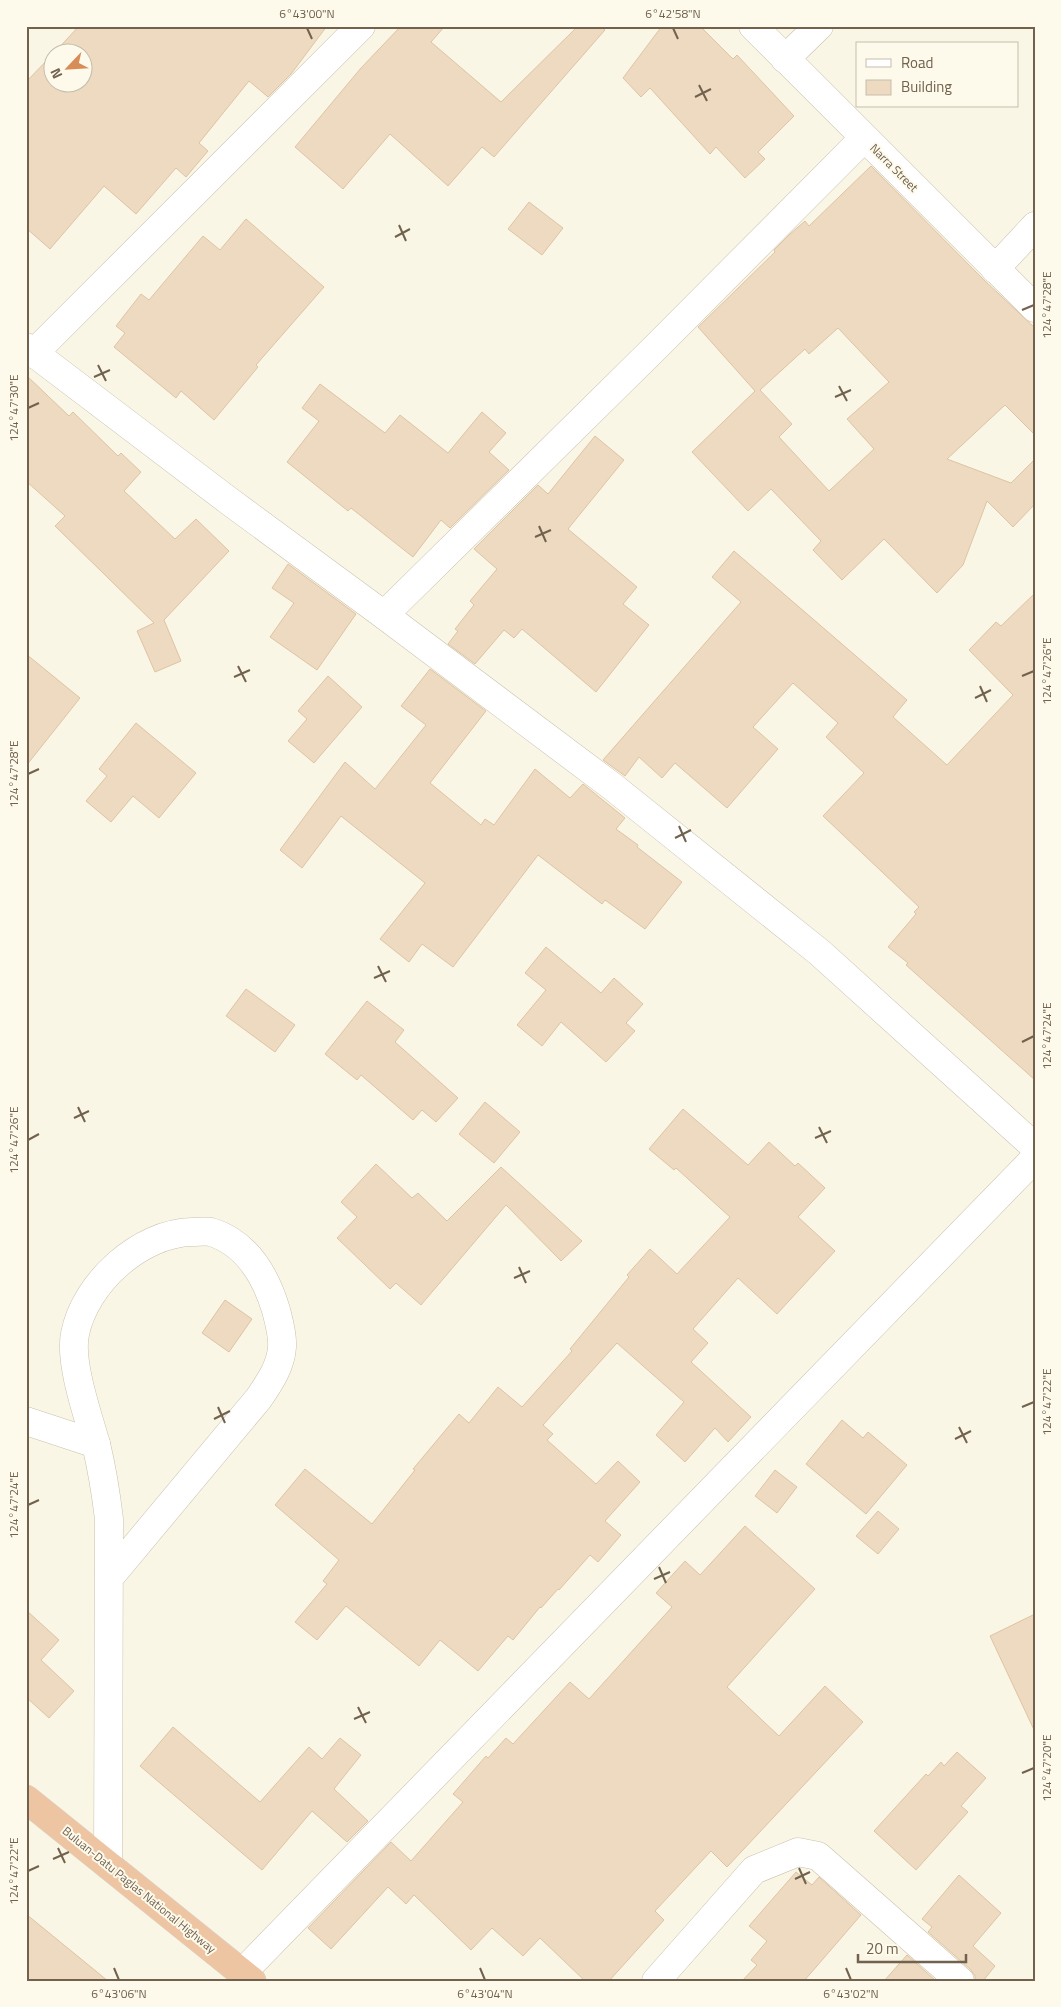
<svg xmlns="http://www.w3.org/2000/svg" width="1061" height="2007" font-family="'Titillium Web',sans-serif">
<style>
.building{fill:#eddac0;stroke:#dec4a2;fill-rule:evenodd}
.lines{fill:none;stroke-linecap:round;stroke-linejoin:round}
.minor-casing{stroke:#cbc0ad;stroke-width:29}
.highway-casing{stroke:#dad6d1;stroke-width:29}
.minor{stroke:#fff;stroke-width:28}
.highway{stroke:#eec5a3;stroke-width:28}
.ticks{fill:none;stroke:#71614d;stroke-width:2}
.labels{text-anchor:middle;stroke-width:4;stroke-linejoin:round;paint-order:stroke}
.street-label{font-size:12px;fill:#71614d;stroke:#fdfaec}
.neatline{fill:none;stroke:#71614d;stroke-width:2}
.ticks-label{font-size:12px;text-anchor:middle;fill:#71614d}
</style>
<rect width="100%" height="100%" fill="#faf6e6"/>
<g class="building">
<path d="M79 26H327L291 74 268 97 249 81 199 143 208 151 186 177 176 168 136 214 104 186 50 249 26 228V82L52 55V82H82V52H55Z"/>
<path d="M401 26H445L431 42 501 102 578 26H600L605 30 494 157 482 147 448 186 390 134 343 189 295 147 361 68Z"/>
<path d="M662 26H700L733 59 737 55 794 116 758 152 765 159 745 178 716 147 710 154 650 88 641 97 623 78Z"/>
<path d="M871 166 984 280 1035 328V435L1005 405 947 459 1011 483 1035 459V504L1013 527 987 501 963 565 937 593 884 539 842 580 813 550 821 541 771 489 748 511 692 452 755 391 698 327 775 252 774 250 789 235 805 221 809 226ZM838 328 889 382 847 419 874 449 829 491 779 437 792 424 760 390 805 349 809 354Z"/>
<path d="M529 202 563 228 542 255 508 229Z"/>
<path d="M246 219 324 287 256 365 258 367 214 420 181 391 176 398 114 347 125 333 116 326 141 294 149 300 203 236 220 250Z"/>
<path d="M26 375 69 416 73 412 118 456 121 453 141 472 124 491 175 539 196 519 229 551 164 620 181 661 155 672 137 631 154 623 55 526 65 516 26 481Z"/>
<path d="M320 384 385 433 400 415 448 453 482 412 506 433 489 452 509 470 450 528 441 520 413 557 351 508 348 511 287 462 319 421 302 408Z"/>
<path d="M595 436 624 460 568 529 637 587 623 604 649 625 596 692 522 629 514 638 504 630 475 664 448 644 458 631 455 629 474 605 470 601 497 569 474 549 538 485 548 494Z"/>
<path d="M734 551 907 700 893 717 947 765 1013 695 969 650 996 622 1001 626 1035 593V1080L906 965 908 963 888 947 916 914 914 912 919 907 823 816 864 773 826 737 838 723 793 683 753 727 778 749 727 808 675 763 662 778 639 757 625 776 603 760 741 602 712 577Z"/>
<path d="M288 564 356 614 317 670 270 637 294 603 272 588Z"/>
<path d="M26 654 80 698 26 766Z"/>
<path d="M430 669 486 711 430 783 481 825 485 819 494 825 535 769 570 798 583 784 625 818 616 829 638 845 637 847 682 882 645 929 605 900 602 904 538 855 453 967 422 944 409 962 380 939 425 883 341 816 302 868 280 850 345 762 375 789 426 725 401 706Z"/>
<path d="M328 676 362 707 314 763 288 741 307 719 298 711Z"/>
<path d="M136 723 196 773 159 818 133 796 111 822 86 801 107 776 99 769Z"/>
<path d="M546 947 601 993 614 978 643 1004 626 1023 635 1031 606 1062 561 1022 542 1046 517 1025 546 990 525 973Z"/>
<path d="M246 989 295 1025 275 1052 226 1016Z"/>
<path d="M367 1001 404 1030 395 1042 458 1098 436 1122 422 1110 413 1120 361 1075 357 1080 325 1054Z"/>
<path d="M485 1102 520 1132 494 1163 459 1134Z"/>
<path d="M683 1109 748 1165 769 1142 795 1166 798 1163 825 1188 798 1217 835 1251 777 1314 738 1278 693 1329 708 1343 691 1362 751 1417 728 1442 715 1428 685 1462 656 1435 684 1402 617 1343 543 1425 553 1434 547 1440 596 1484 618 1461 640 1482 605 1521 621 1535 598 1562 590 1555 559 1590 558 1589 541 1608 540 1607 513 1640 508 1636 478 1671 440 1640 419 1666 346 1606 317 1640 295 1622 327 1584 323 1581 339 1560 275 1505 305 1469 372 1524 415 1470 413 1469 459 1414 469 1423 498 1387 522 1407 572 1351 570 1349 629 1277 627 1275 650 1249 677 1274 730 1217 676 1168 674 1170 649 1149Z"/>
<path d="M376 1164 412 1198 418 1193 447 1221 501 1167 582 1241 561 1261 506 1205 421 1305 396 1283 390 1289 337 1238 357 1217 341 1202Z"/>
<path d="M225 1300 252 1319 229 1352 202 1333Z"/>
<path d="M842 1420 863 1438 868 1432 907 1465 866 1514 806 1464Z"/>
<path d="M775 1470 797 1487 777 1513 755 1496Z"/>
<path d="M878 1511 899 1529 878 1554 856 1536Z"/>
<path d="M745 1526 815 1589 727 1687 779 1736 825 1686 863 1722 727 1867 711 1851 655 1911 664 1920 609 1981H585L540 1938 523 1956 492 1928 471 1950 414 1895 406 1904 388 1887 331 1949 308 1928 391 1842 411 1861 463 1802 453 1794 486 1756 488 1758 506 1738 513 1744 570 1682 589 1699 672 1607 656 1593 685 1561 700 1575Z"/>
<path d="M26 1610 59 1640 41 1660 74 1691 49 1718 26 1697Z"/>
<path d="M1035 1614V1732L990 1636Z"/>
<path d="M173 1727 260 1802 309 1747 322 1759 340 1738 361 1755 334 1789 368 1821 347 1842 312 1811 262 1870 140 1766Z"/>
<path d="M957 1752 986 1778 961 1806 968 1812 916 1870 874 1831 926 1774 928 1776 941 1762 944 1766Z"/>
<path d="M796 1872 812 1885 819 1877 861 1915 804 1981H742L757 1965 751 1960 767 1941 749 1926Z"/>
<path d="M959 1875 1001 1913 973 1946 995 1966 983 1981H975V1976L970 1969 928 1932 932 1927 922 1919Z"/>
<path d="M26 1914 108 1981H26Z"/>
<path d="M907 1955 936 1981H884Z"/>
</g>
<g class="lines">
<defs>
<g id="minor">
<path d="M753 26 1035 308"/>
<path d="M785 59 819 26"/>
<path d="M995 269 1035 226"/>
<path d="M26 347 229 501 384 615 613 787 819 952 1035 1147"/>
<path d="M33 354 361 26"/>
<path d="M384 615 658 345 864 138"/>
<path d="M26 1421 96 1444"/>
<path d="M108 1865 109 1519C106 1494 102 1469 96 1444 88 1416 69 1362 75 1334 85 1283 140 1233 192 1232 198 1232 206 1231 211 1232 247 1243 266 1277 276 1310 279 1322 283 1335 282 1347 281 1366 269 1383 259 1398L109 1578"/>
<path d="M242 1973 1035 1158"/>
<path d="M656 1981 754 1870 798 1852 818 1856 960 1981"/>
</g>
<path id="highway" d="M26 1799 252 1981"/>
</defs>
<use href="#minor" class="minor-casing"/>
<use href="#highway" class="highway-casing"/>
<use href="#minor" class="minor"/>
<use href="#highway" class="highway"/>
</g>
<path class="ticks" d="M307 28 312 39M673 28 678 39M699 85 707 101M695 97 711 89M399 225 406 241M395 237 410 229M1022 310 1034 305M98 365 106 381M94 377 110 370M839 386 847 401M835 397 851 390M28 408 39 403M539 526 546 542M535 537 551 530M238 666 246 682M1022 676 1034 671M234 677 250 670M980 686 987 702M975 698 991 690M28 774 39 769M679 826 686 842M675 838 691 830M378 966 386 982M374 978 390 971M1022 1042 1034 1036M78 1107 85 1122M74 1118 89 1111M819 1127 827 1143M815 1138 831 1131M28 1140 39 1134M519 1267 526 1283M514 1278 530 1271M218 1407 225 1423M1022 1407 1034 1402M214 1419 230 1411M959 1427 967 1443M955 1439 971 1431M28 1505 39 1500M659 1567 666 1583M654 1579 670 1572M358 1707 366 1723M354 1719 370 1712M1022 1773 1034 1768M58 1848 65 1863M53 1859 69 1852M799 1868 806 1884M28 1871 39 1866M795 1879 810 1872M114 1968 119 1980M480 1968 485 1980M846 1968 851 1980"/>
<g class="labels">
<g class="street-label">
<text transform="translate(894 168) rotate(45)" y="4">Narra Street</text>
<text transform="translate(139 1890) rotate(39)" y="4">Buluan-Datu Paglas National Highway</text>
</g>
</g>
<rect width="1061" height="2007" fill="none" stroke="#fdfaec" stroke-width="55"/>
<rect x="856" y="42" width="162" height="65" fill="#fdfaec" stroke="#c5bdac"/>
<rect x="866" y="59" width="25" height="8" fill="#ffffff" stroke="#c5bdac"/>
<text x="901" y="68" font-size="15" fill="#71614d">Road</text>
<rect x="866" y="80" width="25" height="15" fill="#eddac0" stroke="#c5bdac"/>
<text x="901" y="92" font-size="15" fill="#71614d">Building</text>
<g transform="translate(68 68) rotate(245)"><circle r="24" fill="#fdfaec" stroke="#c5bdac"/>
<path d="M0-4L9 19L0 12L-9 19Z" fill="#d88c57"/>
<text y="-8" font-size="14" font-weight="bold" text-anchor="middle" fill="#71614d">N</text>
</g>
<path d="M858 1954v8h108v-8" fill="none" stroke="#71614d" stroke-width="2.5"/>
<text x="866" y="1954" font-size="15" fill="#71614d" stroke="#fdfaec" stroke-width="4" paint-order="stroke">20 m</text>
<rect x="28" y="28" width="1006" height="1952" class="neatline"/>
<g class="ticks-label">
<text x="307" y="18">6°43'00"N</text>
<text x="673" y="18">6°42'58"N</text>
<text transform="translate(1047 305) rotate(-90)" y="4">124°47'28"E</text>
<text transform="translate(14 408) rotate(-90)" y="4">124°47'30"E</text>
<text transform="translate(1047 671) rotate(-90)" y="4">124°47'26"E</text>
<text transform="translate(14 774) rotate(-90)" y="4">124°47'28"E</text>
<text transform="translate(1047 1036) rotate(-90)" y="4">124°47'24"E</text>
<text transform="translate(14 1140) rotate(-90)" y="4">124°47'26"E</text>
<text transform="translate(1047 1402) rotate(-90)" y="4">124°47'22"E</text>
<text transform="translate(14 1505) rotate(-90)" y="4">124°47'24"E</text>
<text transform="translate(1047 1768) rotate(-90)" y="4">124°47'20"E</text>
<text transform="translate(14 1871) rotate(-90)" y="4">124°47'22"E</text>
<text x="119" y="1998">6°43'06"N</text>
<text x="485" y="1998">6°43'04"N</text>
<text x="851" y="1998">6°43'02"N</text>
</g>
</svg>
